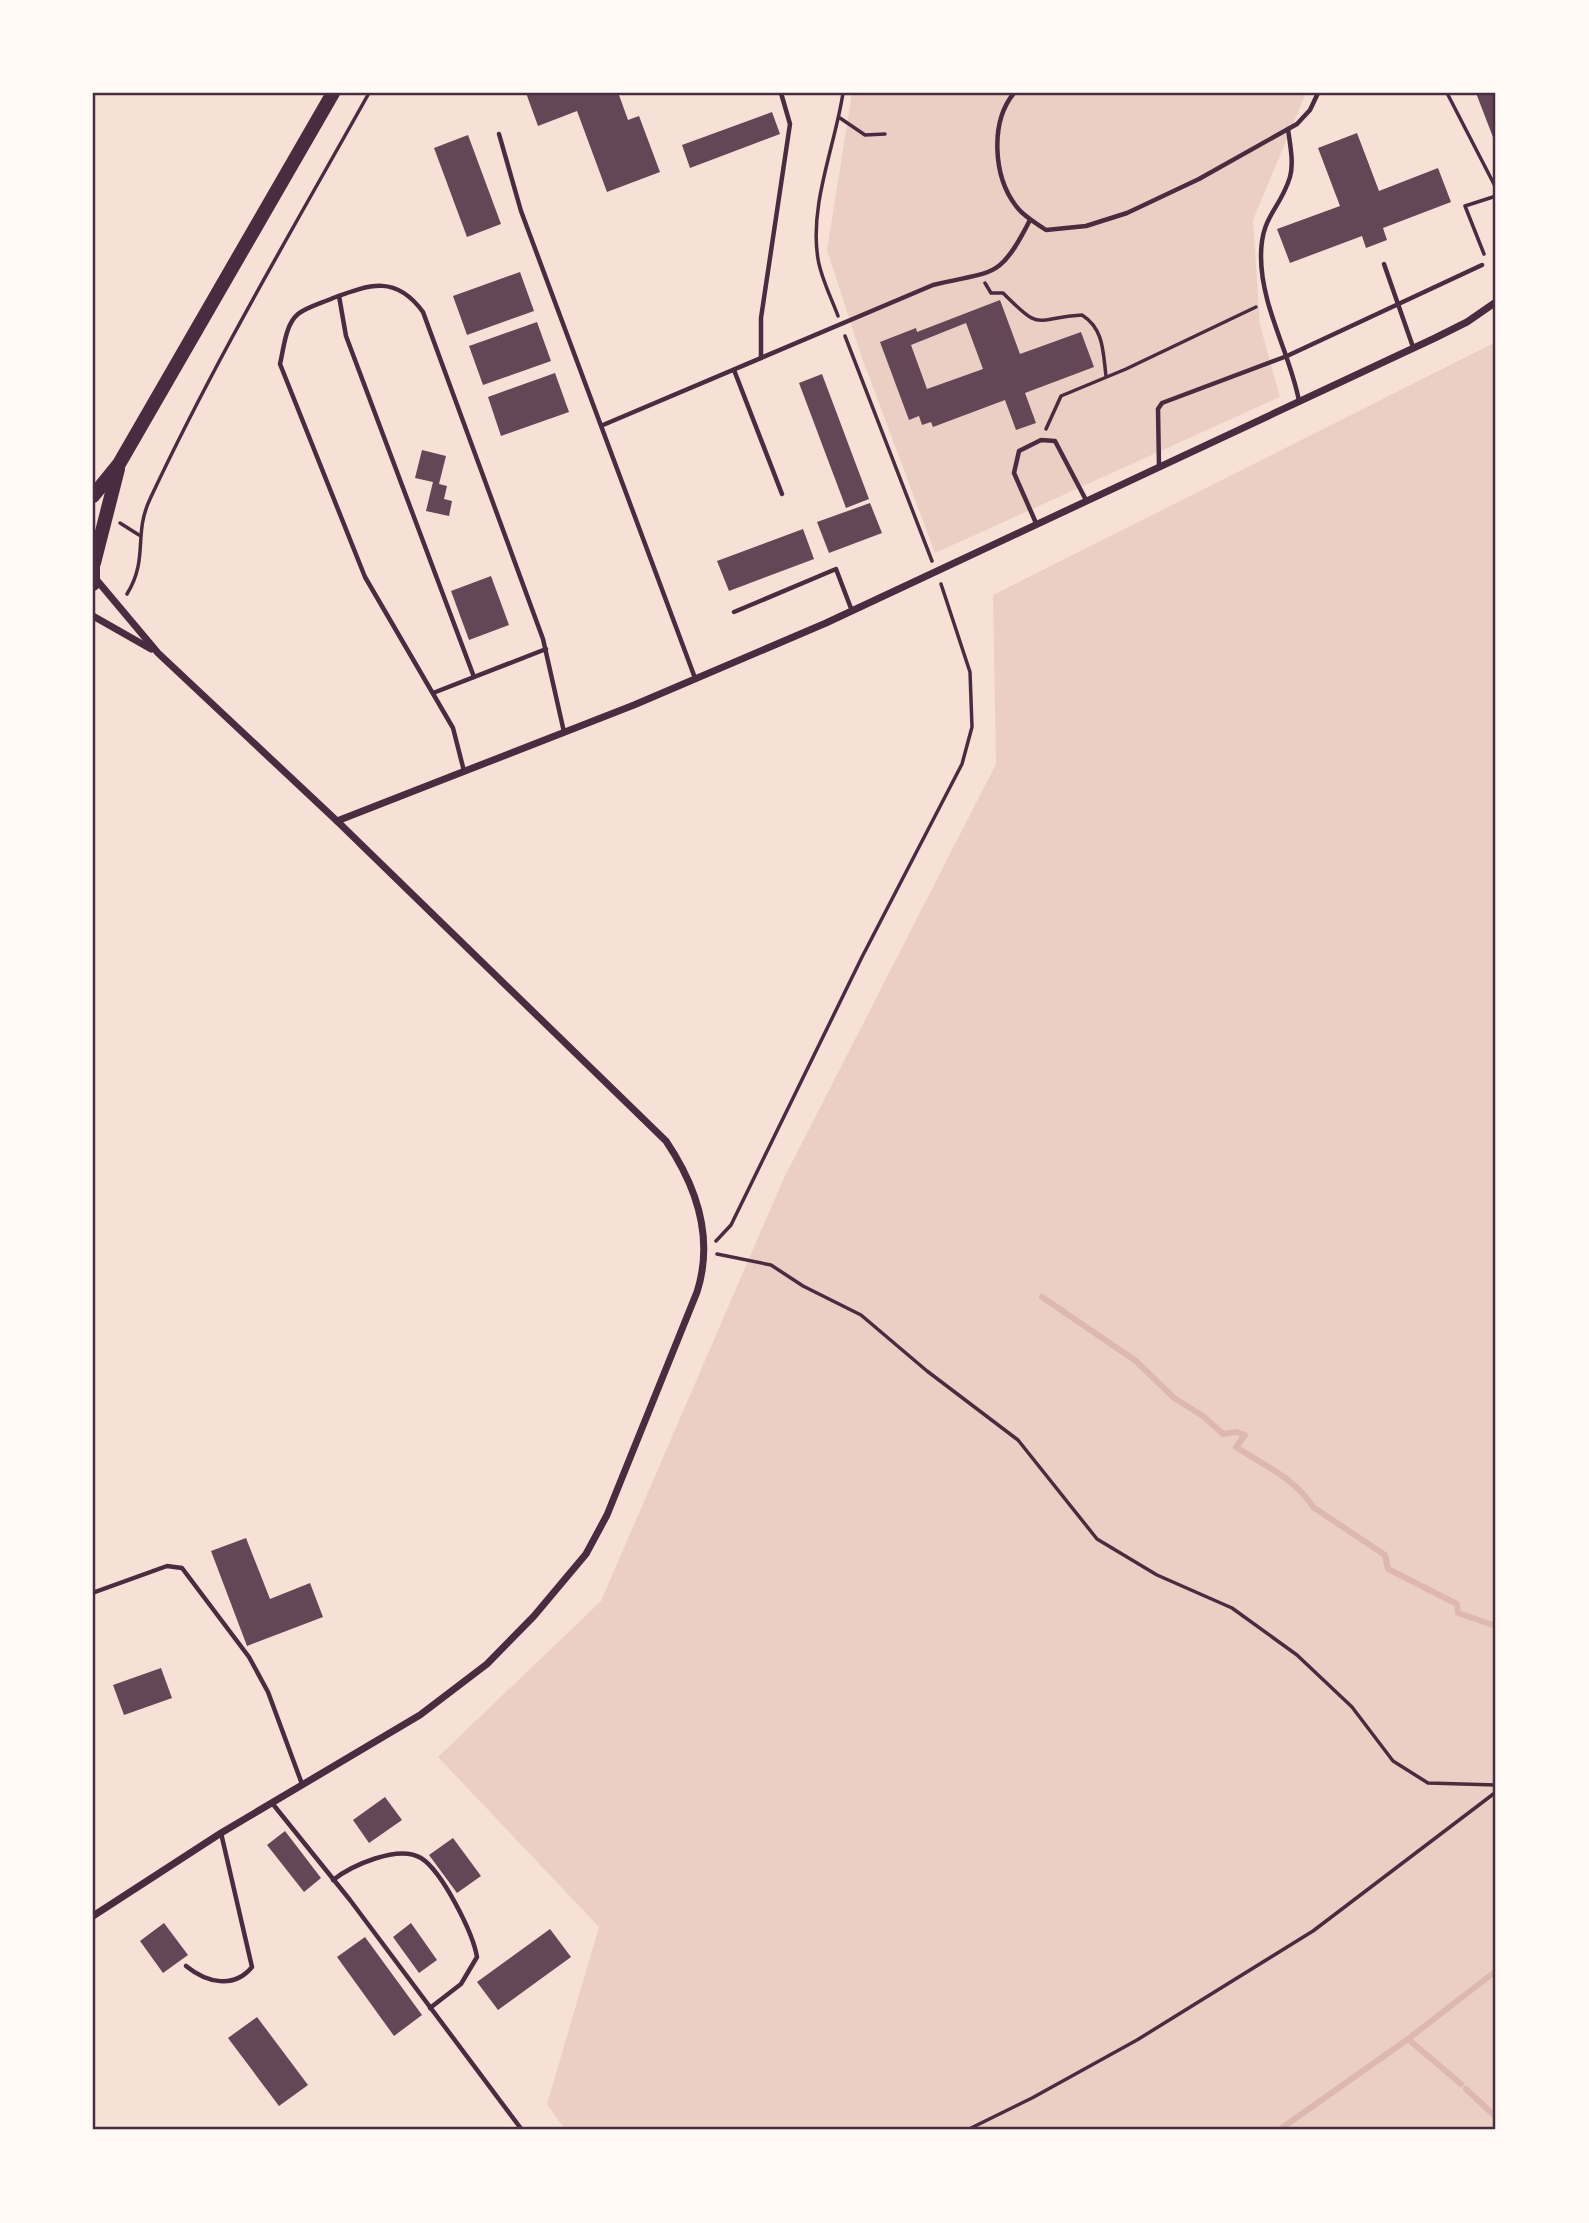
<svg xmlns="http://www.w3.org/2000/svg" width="1589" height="2223" font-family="'DejaVu Sans',sans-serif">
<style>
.green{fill:#ebcfc5}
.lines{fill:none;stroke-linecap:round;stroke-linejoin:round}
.stream{stroke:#dcb8b0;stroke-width:6}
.building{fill:#644757;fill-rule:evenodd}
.path{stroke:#4a2c40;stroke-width:3.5}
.service{stroke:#4a2c40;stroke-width:4.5}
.minor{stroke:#4a2c40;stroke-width:7}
.secondary{stroke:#4a2c40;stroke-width:14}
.neatline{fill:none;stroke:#4a2c40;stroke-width:2.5}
</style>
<rect width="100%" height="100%" fill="#f7e1d7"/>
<g class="green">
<path d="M852 93H1306L1253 220 1260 325 1280 397 935 553 861 355 827 250Z"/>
<path d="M1496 342V2130H565L547 2104 599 1927 438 1757 601 1601 783 1180 996 764 993 595Z"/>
</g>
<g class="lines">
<g class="stream">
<path d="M1042 1297 1136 1361 1174 1398 1203 1416 1223 1434 1236 1432 1245 1435 1236 1447C1263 1465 1295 1478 1313 1507L1385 1555 1388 1569 1457 1604 1458 1613 1496 1626"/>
<path d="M1408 2039 1461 2084"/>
<path d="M1466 2089 1496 2117"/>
<path d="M1279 2130 1408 2039 1496 1971"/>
</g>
</g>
<g class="building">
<path d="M526 93H626L619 95 628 120 639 116 660 172 607 192 577 111 538 126Z"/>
<path d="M1476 93H1496V145Z"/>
<path d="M772 112 780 134 690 168 682 145Z"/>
<path d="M1357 133 1379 191 1438 168 1451 202 1383 228 1387 240 1366 248 1362 236 1290 263 1277 229 1340 206 1318 148Z"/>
<path d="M468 135 501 224 467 237 434 148Z"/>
<path d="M520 272 534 311 467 335 453 296Z"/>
<path d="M1000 300 1020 354 1081 332 1094 367 1025 393 1036 423 1016 430 1005 400 933 427 931 422 922 425 919 416 909 420 880 342 916 328 917 332ZM966 323 983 369 927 389 911 345Z"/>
<path d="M537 322 551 361 483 385 469 346Z"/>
<path d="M555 373 569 412 501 436 488 397Z"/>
<path d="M822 374 869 499 846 508 799 383Z"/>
<path d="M422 450 446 456 439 484 447 486 444 499 452 501 449 516 426 511 433 482 415 478Z"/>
<path d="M870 503 882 533 829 553 817 522Z"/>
<path d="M803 529 814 559 729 591 717 561Z"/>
<path d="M491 576 509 625 469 640 451 591Z"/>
<path d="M246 1538 270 1599 310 1583 323 1617 247 1646 211 1551Z"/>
<path d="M161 1668 172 1698 124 1715 113 1685Z"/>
<path d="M385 1797 402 1820 369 1843 353 1820Z"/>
<path d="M285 1831 321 1878 304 1892 267 1845Z"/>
<path d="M453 1838 481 1876 457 1893 429 1855Z"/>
<path d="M164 1923 188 1955 163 1973 140 1941Z"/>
<path d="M411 1923 437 1960 419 1973 393 1937Z"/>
<path d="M550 1929 571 1957 498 2010 477 1982Z"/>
<path d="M365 1937 422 2015 394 2036 337 1957Z"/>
<path d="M257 2017 308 2085 279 2106 228 2038Z"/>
</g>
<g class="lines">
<g class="path">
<path d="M1447 93 1496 188"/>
<path d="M840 118 865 135 885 134"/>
<path d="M1484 254 1465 206 1496 196"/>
<path d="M985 283 991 293H1003C1043 333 1032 318 1082 315 1104 329 1103 352 1106 376"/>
<path d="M838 316C831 297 821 278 818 259 809 205 835 146 843 93"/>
<path d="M845 336 932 561"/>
<path d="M1046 429 1061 396 1126 369 1256 307"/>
<path d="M120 523 139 535"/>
<path d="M127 594C149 558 133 535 150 499 215 360 294 227 369 93"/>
<path d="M716 1241 731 1225 862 957 962 764 972 727 970 672 941 584"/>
<path d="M717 1254 771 1265 803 1286 861 1315 927 1371 1018 1440 1097 1539 1157 1575 1232 1608 1297 1655 1352 1707 1393 1761 1428 1783 1496 1785"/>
<path d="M967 2130 1032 2098 1137 2040 1313 1931 1496 1792"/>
</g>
<g class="service">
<path d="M1014 93C990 122 993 176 1016 206 1023 216 1036 223 1046 230L1086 226 1127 213 1199 179 1297 124 1310 110 1318 93"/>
<path d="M1288 129C1290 144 1294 163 1290 177 1280 210 1261 215 1261 256 1261 307 1290 353 1299 401"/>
<path d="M499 134 521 211 695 678"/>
<path d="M1384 264 1413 347"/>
<path d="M339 296 346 336 474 677"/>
<path d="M761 358V318L790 124 781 93"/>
<path d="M734 370 782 494"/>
<path d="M603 425 933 285C994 270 999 281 1030 220"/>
<path d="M1159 466 1158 409 1162 403 1287 356 1482 265"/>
<path d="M1036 523 1014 473 1019 451 1041 440 1055 441 1086 500"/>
<path d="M734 612 836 569 852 611"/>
<path d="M433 693 546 649"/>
<path d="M464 771 453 728 365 577 280 364C284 348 285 325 298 314 307 307 322 303 333 298 371 284 396 275 423 312L543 639 564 732"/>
<path d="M95 1592 167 1566 182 1568 249 1657 268 1692 302 1784"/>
<path d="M272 1803 350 1900 522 2130"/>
<path d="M333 1880C351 1866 398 1844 421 1858 442 1871 473 1933 477 1957L461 1984 430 2008"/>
<path d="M186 1966C207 1983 234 1989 252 1967L221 1833"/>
</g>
<g class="minor">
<path d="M93 616 151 649"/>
<path d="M337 821 634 705 826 623 1435 338 1467 322 1496 302"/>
<path d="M93 1916 221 1833 420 1715 487 1664 534 1616 586 1554 607 1515 697 1292C714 1239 697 1187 666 1141L337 821 158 653 95 578"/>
</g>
<g class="secondary">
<path d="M93 496 119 464 333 93"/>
<path d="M93 560V584"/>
<path d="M94 563 118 469"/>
</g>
</g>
<rect width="1589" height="2223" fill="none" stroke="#fffaf5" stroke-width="189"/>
<rect x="94" y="94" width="1400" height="2034" class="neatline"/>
</svg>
